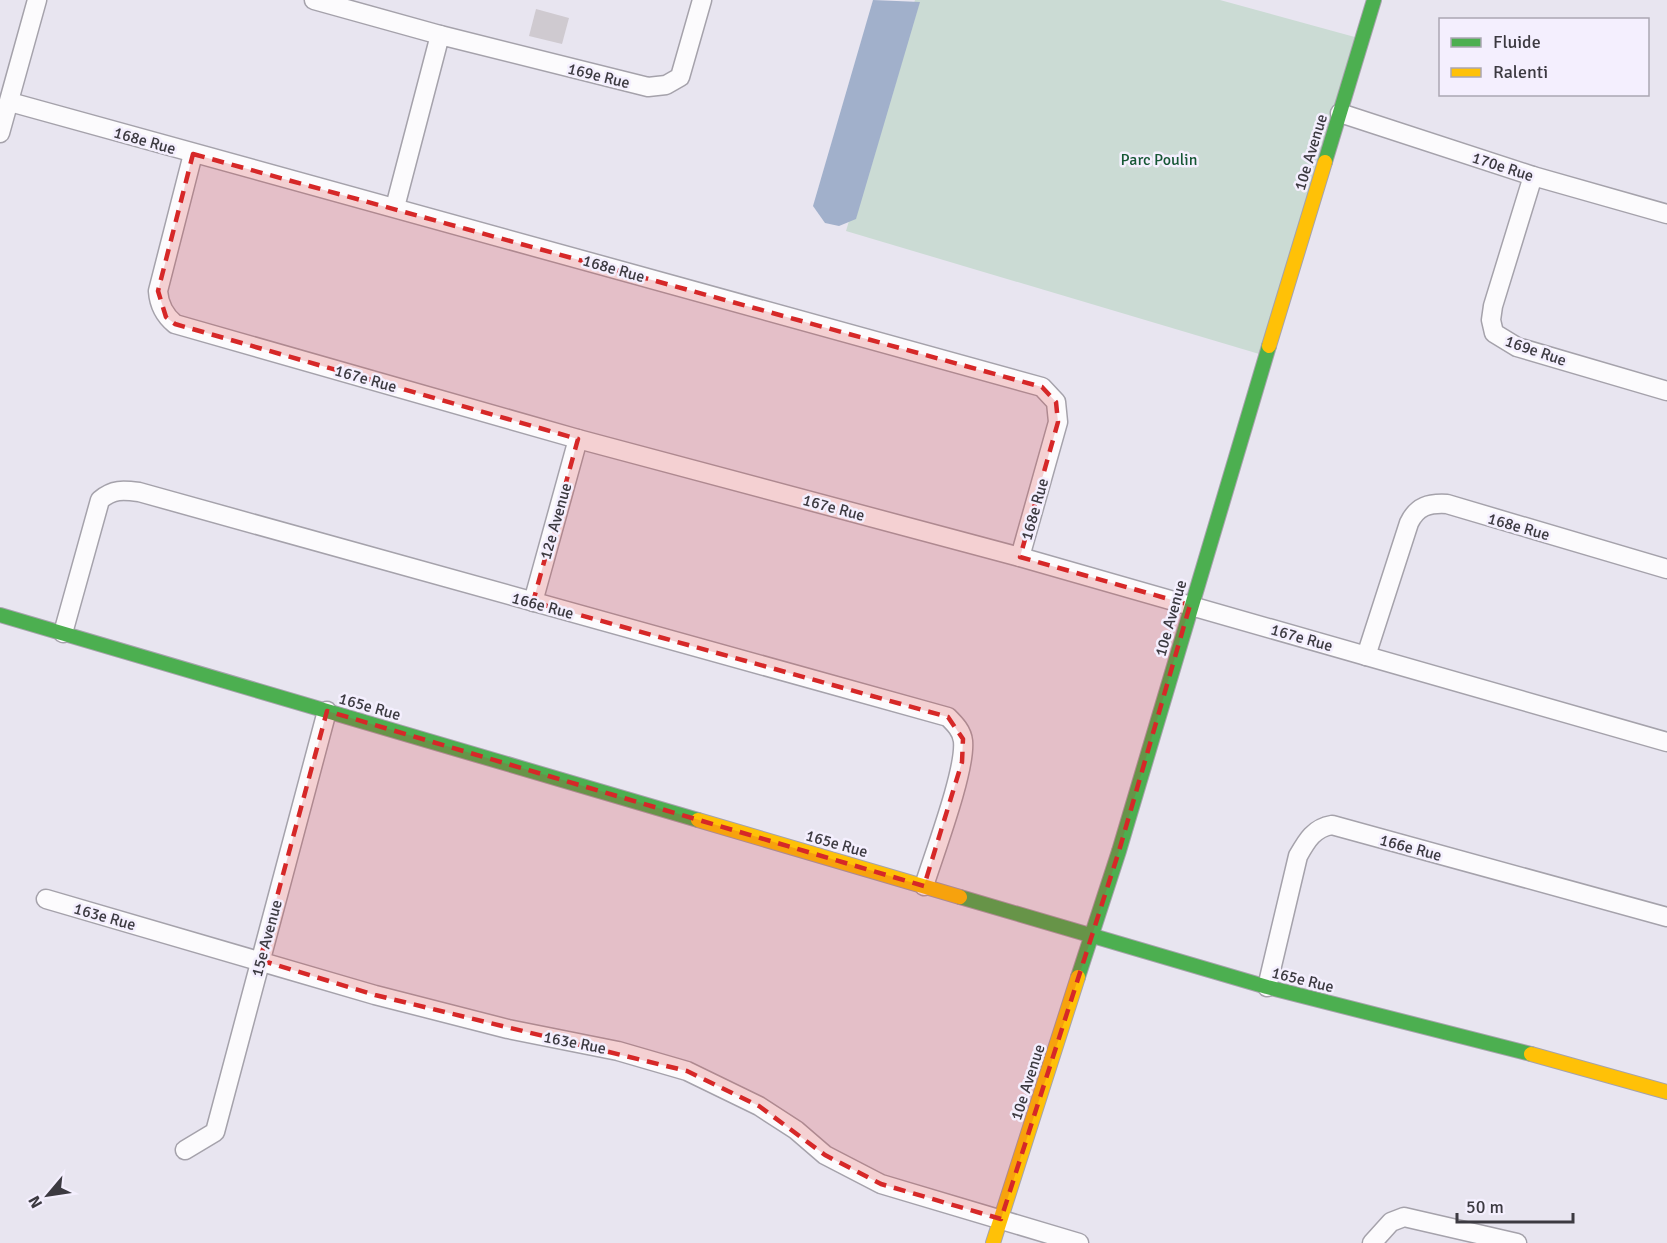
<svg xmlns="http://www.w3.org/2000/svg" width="1667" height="1243" font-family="Signika,sans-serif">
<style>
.green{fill:#cbdbd4}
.water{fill:#a1b0cb}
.building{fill:#cfcad0}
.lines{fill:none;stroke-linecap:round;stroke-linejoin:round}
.street-casing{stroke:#a5a2ab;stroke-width:21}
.fast-casing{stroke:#a5a2ab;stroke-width:16}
.slow-casing{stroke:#a5a2ab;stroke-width:16}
.street{stroke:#fcfbfd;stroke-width:18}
.fast{stroke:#4caf50;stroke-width:14}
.slow{stroke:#ffc107;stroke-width:14}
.marked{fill:#d62828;fill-opacity:0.2;stroke:#d62828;stroke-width:4.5;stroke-dasharray:12 8;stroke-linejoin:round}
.labels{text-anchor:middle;stroke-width:5;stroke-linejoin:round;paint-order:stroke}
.street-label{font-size:16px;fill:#3c3a41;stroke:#f4effe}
.park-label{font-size:16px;fill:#165735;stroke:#f4effe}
</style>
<rect width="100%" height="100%" fill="#e8e5f0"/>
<path class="green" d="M915 0H1220L1362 39 1266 356 846 231Z"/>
<path class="water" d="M873 0 920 2 856 219 839 226 825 223 813 206Z"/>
<path class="building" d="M536 9 569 18 562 44 529 36Z"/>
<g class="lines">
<defs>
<g id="street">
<path d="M314 0 440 35"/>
<path d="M10 102 1042 387 1056 402 1058 422 1020 557"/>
<path d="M1340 113 1533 176 1667 214"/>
<path d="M0 133 37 0"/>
<path d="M193 154 158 291C159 305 164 315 175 324L578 439 1020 557 1667 742"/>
<path d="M1533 176 1493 306 1491 320 1494 333 1517 347 1667 391"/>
<path d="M395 207 440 35 648 87 666 85 680 77 702 0"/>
<path d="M533 602 578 439"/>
<path d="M63 633 100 500C113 489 123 490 139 492L948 717C955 724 962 731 963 741 966 770 934 854 924 886"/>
<path d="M1366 656 1409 523C1417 506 1429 503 1447 504L1667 569"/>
<path d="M46 899 375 995 508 1029 618 1051 687 1071 759 1106 796 1130 825 1155 881 1184 1079 1243"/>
<path d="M1267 987 1298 856C1307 840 1314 828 1332 825L1667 917"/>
<path d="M185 1150 215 1132 327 711"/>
<path d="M1372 1243 1391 1222 1404 1217 1517 1243"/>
</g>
<g id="fast">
<path d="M1325 162 1374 0"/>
<path d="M0 615 698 820"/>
<path d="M960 897 1267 987 1531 1054"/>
<path d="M1078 977 1119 851 1269 346"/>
</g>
<g id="slow">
<path d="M1269 346 1325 162"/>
<path d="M698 820 960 897"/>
<path d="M1531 1054 1667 1092"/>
<path d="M993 1243 1078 977"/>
</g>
</defs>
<use href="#street" class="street-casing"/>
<use href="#fast" class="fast-casing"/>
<use href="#slow" class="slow-casing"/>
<use href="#street" class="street"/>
<use href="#fast" class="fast"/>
<use href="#slow" class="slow"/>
</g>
<path class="marked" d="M193 154 1042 387 1056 402 1058 422 1020 557 1190 605 1119 851 1001 1219 881 1184 825 1155 759 1106 687 1071 375 995 260 960 327 711 924 886 962 762 963 739 948 717 533 602 578 439 175 324 166 317 158 291Z"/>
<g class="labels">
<g class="street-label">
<text transform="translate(599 75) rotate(14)" y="6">169e Rue</text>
<text transform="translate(145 140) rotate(16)" y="6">168e Rue</text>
<text transform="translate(1310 152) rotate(-73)" y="6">10e Avenue</text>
<text transform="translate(1503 166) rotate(18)" y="6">170e Rue</text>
<text transform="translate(614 268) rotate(16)" y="6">168e Rue</text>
<text transform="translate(1536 350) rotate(19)" y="6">169e Rue</text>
<text transform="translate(366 378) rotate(16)" y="6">167e Rue</text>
<text transform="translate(834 507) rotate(15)" y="6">167e Rue</text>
<text transform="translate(1034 509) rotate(-74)" y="6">168e Rue</text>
<text transform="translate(555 521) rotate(-74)" y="6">12e Avenue</text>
<text transform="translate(1519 526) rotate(16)" y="6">168e Rue</text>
<text transform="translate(543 605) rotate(15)" y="6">166e Rue</text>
<text transform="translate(1170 618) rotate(-74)" y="6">10e Avenue</text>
<text transform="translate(1302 637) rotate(16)" y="6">167e Rue</text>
<text transform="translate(370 706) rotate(16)" y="6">165e Rue</text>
<text transform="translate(837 843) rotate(16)" y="6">165e Rue</text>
<text transform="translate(1411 847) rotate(15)" y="6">166e Rue</text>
<text transform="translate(105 916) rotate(16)" y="6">163e Rue</text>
<text transform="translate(266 938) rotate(-75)" y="6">15e Avenue</text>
<text transform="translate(1303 979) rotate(14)" y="6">165e Rue</text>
<text transform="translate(575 1042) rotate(11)" y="6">163e Rue</text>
<text transform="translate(1027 1082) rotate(-72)" y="6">10e Avenue</text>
</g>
<g class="park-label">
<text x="1159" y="165">Parc Poulin</text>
</g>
</g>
<rect x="1439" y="18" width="210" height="78" fill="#f4effe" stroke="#aaa7b2" stroke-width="1.5"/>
<rect x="1451" y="38" width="30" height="9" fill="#4caf50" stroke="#aaa7b2" stroke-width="1.5"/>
<text x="1493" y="48" font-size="18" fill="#3c3a41">Fluide</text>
<rect x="1451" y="68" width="30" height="9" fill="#ffc107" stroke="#aaa7b2" stroke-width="1.5"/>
<text x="1493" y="78" font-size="18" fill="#3c3a41">Ralenti</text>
<g transform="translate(48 1195) rotate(241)" stroke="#f4effe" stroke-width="4.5" paint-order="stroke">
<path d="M0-4.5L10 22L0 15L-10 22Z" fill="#3c3a41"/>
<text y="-9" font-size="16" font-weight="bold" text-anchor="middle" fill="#3c3a41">N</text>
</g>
<path d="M1457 1213v9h116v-9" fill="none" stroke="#3c3a41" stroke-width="3"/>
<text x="1466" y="1213" font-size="18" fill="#3c3a41" stroke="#f4effe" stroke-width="4.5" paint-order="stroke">50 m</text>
</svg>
